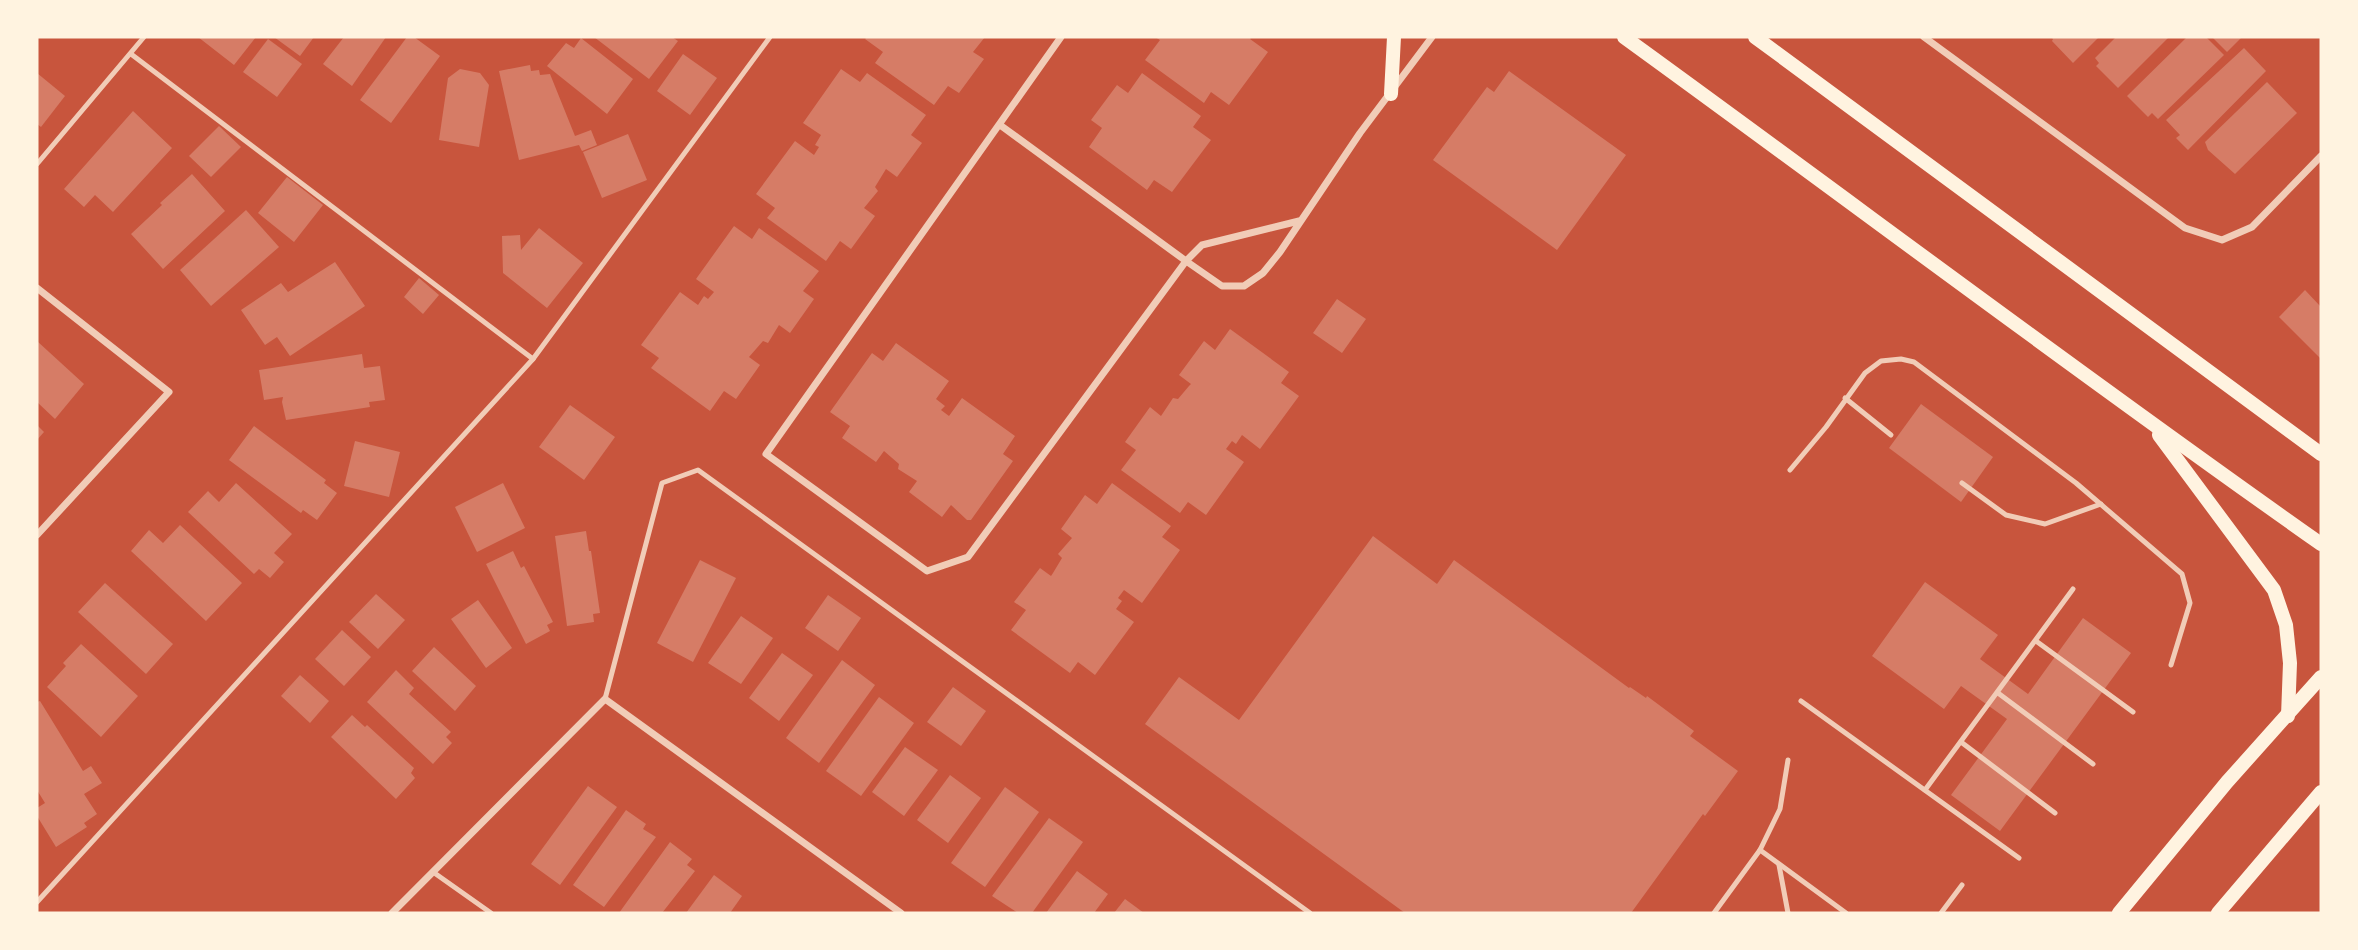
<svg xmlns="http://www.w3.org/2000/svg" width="2358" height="950" font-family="'Nunito Sans',sans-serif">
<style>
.building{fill:#d67c66}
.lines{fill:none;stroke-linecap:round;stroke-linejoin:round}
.service{stroke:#f1ccb7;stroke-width:5}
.minor{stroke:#f1ccb7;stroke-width:7}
.secondary{stroke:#fff3e0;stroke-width:14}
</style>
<rect width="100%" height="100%" fill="#c8553d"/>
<g class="building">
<path d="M198 37H256L234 65Z"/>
<path d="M274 37H314L300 56Z"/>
<path d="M344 37H386L352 86 323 64Z"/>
<path d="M407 37H414L440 56 391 123 360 100Z"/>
<path d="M594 37H672L678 41 649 79Z"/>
<path d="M867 37H985L973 52 984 59 959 93 948 86 934 105 875 63 883 52 865 39Z"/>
<path d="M1155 37H1252L1250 39 1268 52 1229 105 1211 92 1204 103 1145 60 1160 40Z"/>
<path d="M2051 37H2099L2073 63 2052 41 2053 39Z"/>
<path d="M2116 37H2169L2118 88 2096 66 2099 63 2095 58Z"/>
<path d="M2187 37H2206L2224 55 2158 119 2152 113 2148 117 2127 96Z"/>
<path d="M2212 37H2242L2227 52Z"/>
<path d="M581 38 633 79 607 114 547 66 566 43 574 48Z"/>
<path d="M268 39 302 64 277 97 243 72Z"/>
<path d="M2244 48 2266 71 2188 150 2176 138 2180 135 2166 120Z"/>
<path d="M683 54 717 78 690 115 657 91Z"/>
<path d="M530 65 531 71 539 70 540 75 550 74 575 136 591 130 597 145 582 151 579 145 519 160 499 71Z"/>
<path d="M460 69 480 73 489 85 479 147 439 140 448 78Z"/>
<path d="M841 69 860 82 867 73 926 115 911 135 922 143 897 177 886 169 875 187 878 191 864 208 875 216 851 249 840 241 826 261 767 218 775 208 756 194 795 141 814 155 819 147 815 145 821 135 803 123Z"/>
<path d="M1509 71 1626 155 1557 250 1433 160 1487 87 1494 92Z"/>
<path d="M37 73 65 96 41 127 37 124Z"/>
<path d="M1142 73 1201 116 1193 127 1211 140 1172 192 1154 180 1147 190 1089 147 1102 128 1091 120 1117 85 1128 93Z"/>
<path d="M2267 82 2297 113 2235 174 2208 150 2205 142Z"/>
<path d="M133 111 172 148 113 212 95 195 84 207 64 189Z"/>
<path d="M219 126 241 147 211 177 189 156Z"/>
<path d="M628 134 647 180 602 198 583 152Z"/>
<path d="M192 174 225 211 163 269 131 234 162 205 160 203Z"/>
<path d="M287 177 323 205 294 242 258 213Z"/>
<path d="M246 210 279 247 211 306 180 270Z"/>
<path d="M734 226 752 239 759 228 819 271 803 291 814 299 790 333 779 325 768 343 763 341 749 357 760 365 736 399 724 391 710 411 651 368 659 358 641 345 680 292 698 305 704 296 708 299 714 292 696 279Z"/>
<path d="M539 228 583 263 547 308 503 273 502 236 520 235 521 250Z"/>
<path d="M335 262 365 306 290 356 277 337 265 345 241 310 281 283 288 292Z"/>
<path d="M419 278 439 295 423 314 404 297Z"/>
<path d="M2305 290 2321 307V359L2279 317Z"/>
<path d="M1337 299 1366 319 1342 353 1313 333Z"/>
<path d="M1230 329 1289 372 1281 383 1299 396 1260 449 1242 435 1236 444 1232 441 1226 449 1244 462 1206 515 1188 502 1180 513 1121 470 1136 450 1125 442 1150 407 1161 416 1173 398 1178 399 1189 386 1191 384 1179 375 1204 341 1215 350Z"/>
<path d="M37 341 84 384 55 419 37 402Z"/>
<path d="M896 343 949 381 936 399 945 406 941 410 949 416 962 398 1015 436 1003 454 1013 461 971 520H967L951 505 942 517 909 492 917 481 898 469 899 464 884 451 876 462 842 438 850 426 830 412 872 353 883 361Z"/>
<path d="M362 354 364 368 380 366 385 400 369 402 370 407 286 420 282 402 283 397 264 400 259 370Z"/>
<path d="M1921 404 1993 457 1961 502 1889 448Z"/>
<path d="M570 405 615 437 584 480 539 447Z"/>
<path d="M37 425 44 432 37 440Z"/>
<path d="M254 426 326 480 324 483 337 493 317 520 303 510 301 513 229 460Z"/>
<path d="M355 441 400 452 389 497 344 486Z"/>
<path d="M236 483 292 534 274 553 284 562 270 578 259 569 254 574 188 512 208 491 219 502Z"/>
<path d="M503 483 525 528 477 552 455 507Z"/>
<path d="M1112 483 1171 526 1162 537 1180 550 1142 603 1124 590 1118 598 1122 601 1116 609 1134 622 1095 675 1078 662 1070 673 1011 630 1026 610 1014 602 1040 568 1051 576 1053 573 1062 558 1058 554 1072 538 1061 529 1085 495 1097 504Z"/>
<path d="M180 525 242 583 206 621 131 551 149 530 163 543Z"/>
<path d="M586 531 589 551H591L600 613 593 614 594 622 567 626 555 536Z"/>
<path d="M1373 536 1437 584 1454 560 1629 688 1630 687 1646 698 1647 696 1694 731 1690 736 1738 771 1705 816 1703 814 1631 913H1405L1145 724 1179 677 1239 720Z"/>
<path d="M513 551 521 568 524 566 553 622 547 625 550 631 526 644 486 564Z"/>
<path d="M700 560 736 578 693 662 657 643Z"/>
<path d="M1925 582 1998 635 1980 659 2028 694 2083 618 2131 653 2000 831 1951 795 2007 719 1961 686 1944 709 1872 656Z"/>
<path d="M105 583 173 644 146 674 78 612Z"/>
<path d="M376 594 405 620 378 649 349 622Z"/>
<path d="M828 595 861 618 838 651 805 628Z"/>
<path d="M478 600 512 648 486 668 451 619Z"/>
<path d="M741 616 773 638 741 684 708 663Z"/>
<path d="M342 630 371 657 344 686 315 659Z"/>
<path d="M81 644 138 696 101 737 47 687 66 666 63 663Z"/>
<path d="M434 647 476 686 455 711 412 671Z"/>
<path d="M782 653 813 675 779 721 749 698Z"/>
<path d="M842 660 875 685 819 763 786 738Z"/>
<path d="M396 670 414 688 409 694 451 732 446 737 452 743 433 764 367 702Z"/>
<path d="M300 675 329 701 310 723 281 696Z"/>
<path d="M953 687 986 711 961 746 927 722Z"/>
<path d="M879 697 914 723 861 796 826 771Z"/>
<path d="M40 701 83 771 91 766 102 783 84 794 97 814 84 823 87 827 56 847 37 816V808L45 803 37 790V702Z"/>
<path d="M352 715 365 727 367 725 414 768 411 773 415 778 396 799 331 737Z"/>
<path d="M905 747 938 770 904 816 872 792Z"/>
<path d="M950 775 981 798 948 843 917 820Z"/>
<path d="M588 786 617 807 560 885 531 864Z"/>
<path d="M1005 787 1039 812 985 887 951 863Z"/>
<path d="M626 810 646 824 643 829 656 837 604 907 573 885Z"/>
<path d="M1049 818 1083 842 1032 913H1018L992 896Z"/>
<path d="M670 842 692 859 687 865 695 871 662 913H619Z"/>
<path d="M1077 871 1108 894 1094 913H1046Z"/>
<path d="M714 875 742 896 730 913H686Z"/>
<path d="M1125 899 1144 913H1114Z"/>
</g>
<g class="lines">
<g class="service">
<path d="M131 54 533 359"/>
<path d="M37 164 144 37"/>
<path d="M1845 398 1891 435"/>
<path d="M1790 470 1826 427 1865 373 1881 361 1901 359 1914 362 2076 483 2182 574 2190 603 2171 665"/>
<path d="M1962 483 2006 515 2045 524 2101 504"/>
<path d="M2036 641 2133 712"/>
<path d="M1998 693 2093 764"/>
<path d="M605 699 662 483 698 470 1310 913"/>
<path d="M1801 701 2019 858"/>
<path d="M1961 742 2055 813"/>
<path d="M1925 790 2073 589"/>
<path d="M1760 850 1846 913"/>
<path d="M1779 865 1788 913"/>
<path d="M433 872 491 913"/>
<path d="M37 902 533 359 770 37"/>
<path d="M1714 913 1760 850 1780 809 1788 760"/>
<path d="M1941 913 1962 885"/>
</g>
<g class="minor">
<path d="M1061 37 766 454 927 571 968 557 1186 261 1202 245 1299 221"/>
<path d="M1924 37 2185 228 2222 240 2252 227 2321 156"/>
<path d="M1000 125 1186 261 1222 286H1244L1263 273 1280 252 1360 133 1432 37"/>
<path d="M37 288 169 392 37 535"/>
<path d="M392 913 605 699 901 913"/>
</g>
<g class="secondary">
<path d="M1624 37C1857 206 2086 379 2321 544"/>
<path d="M1755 37 2321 454"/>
<path d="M1391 94 1394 37"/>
<path d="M2159 435 2274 590 2286 625 2290 663 2288 716"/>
<path d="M2119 913 2227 782 2321 677"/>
<path d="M2218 913 2321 792"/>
</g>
</g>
<rect width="2358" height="950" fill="none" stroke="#fff3e0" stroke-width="77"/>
</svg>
